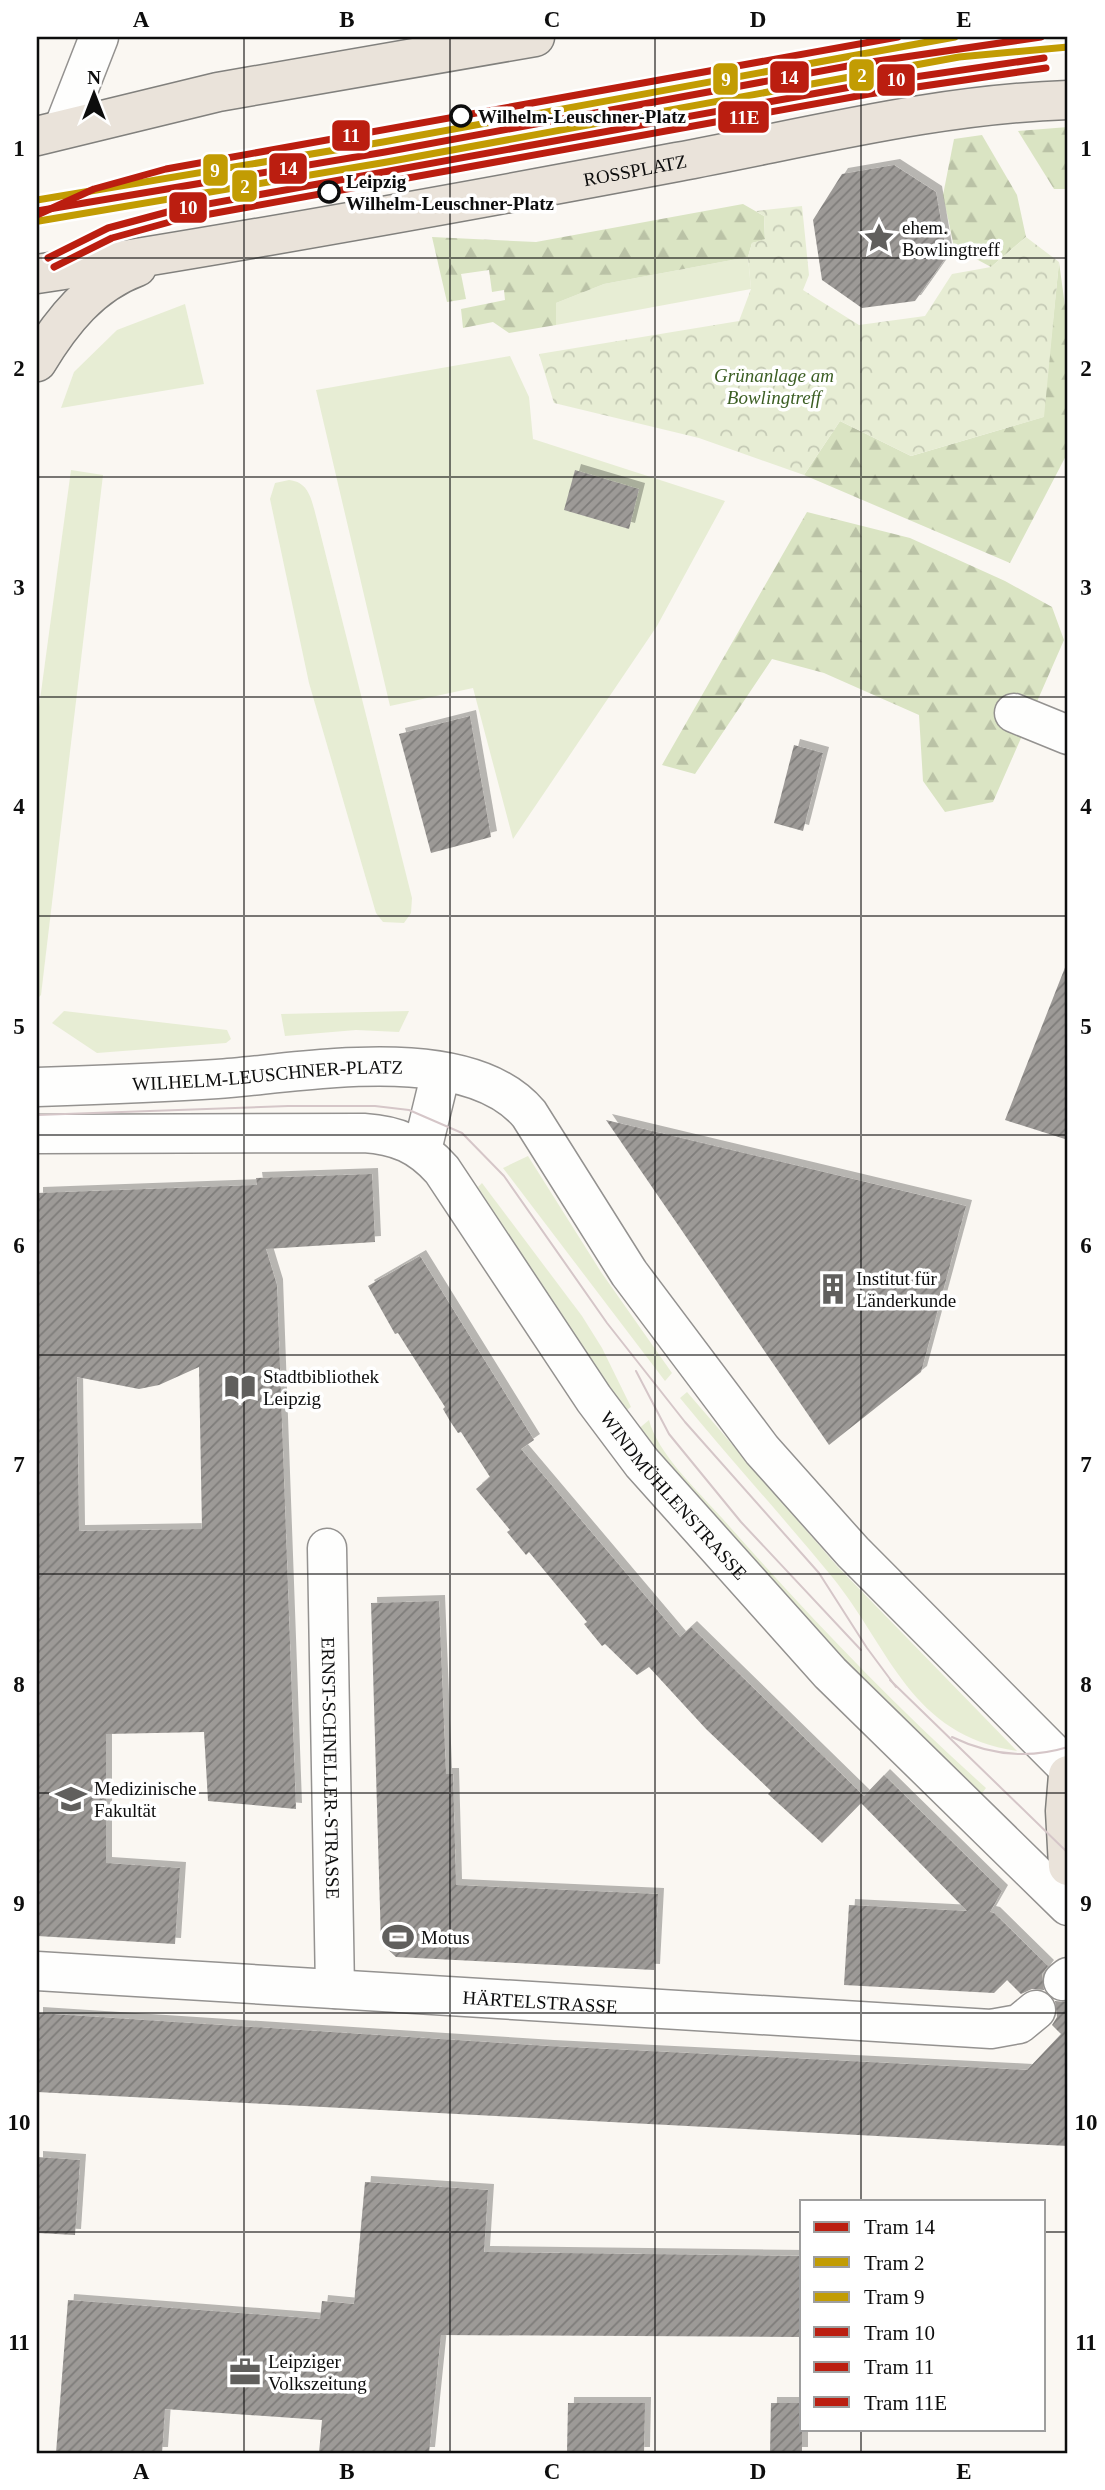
<svg xmlns="http://www.w3.org/2000/svg" width="1105" height="2490" font-family="'Times New Roman',serif">
<style>
.grass{fill:#e7edd4}
.forest{fill:url(#forest-firs)}
.park{fill:url(#park-crowns)}
.building{fill:url(#building-hatch);fill-rule:evenodd;filter:url(#shadow)}
.lines{fill:none;stroke-linecap:round;stroke-linejoin:round}
.minor-casing{stroke:#949290;stroke-width:41}
.major-casing{stroke:#81807d;stroke-width:41}
.minor{stroke:#fefefd;stroke-width:38}
.major{stroke:#eae3da;stroke-width:38}
.tram{stroke:#d5c6c8;stroke-width:2}
.tram-1-casing{stroke:#fff;stroke-width:12}
.tram-2-casing{stroke:#fff;stroke-width:12}
.tram-3-casing{stroke:#fff;stroke-width:12}
.tram-4-casing{stroke:#fff;stroke-width:12}
.tram-5-casing{stroke:#fff;stroke-width:12}
.tram-6-casing{stroke:#fff;stroke-width:12}
.tram-1{stroke:#bb1e10;stroke-width:7}
.tram-2{stroke:#c29c03;stroke-width:7}
.tram-3{stroke:#c29c03;stroke-width:7}
.tram-4{stroke:#bb1e10;stroke-width:7}
.tram-5{stroke:#bb1e10;stroke-width:7}
.tram-6{stroke:#bb1e10;stroke-width:7}
.grid{fill:none;stroke:#0d0d0d;stroke-width:2;stroke-opacity:0.55}
.stop-dot{fill:#fff;stroke:#0d0d0d;stroke-width:3.5}
.labels{text-anchor:middle;stroke-width:7;stroke-linejoin:round;paint-order:stroke}
.stop-label{font-size:19px;font-weight:bold;fill:#0d0d0d;stroke:#fff;text-anchor:start}
.street-label{font-size:19px;fill:#0d0d0d;stroke:#fff}
.poi-label{font-size:19px;fill:#0d0d0d;stroke:#fff;text-anchor:start}
.park-label{font-size:19px;font-style:italic;fill:#3b5e23;stroke:#fff}
.line-badge{stroke:#fff;stroke-width:2.5}
.badge-label{font-size:19px;text-anchor:middle;font-weight:bold;fill:#fff}
.neatline{fill:none;stroke:#0d0d0d;stroke-width:2.5}
.grid-label{font-size:23px;text-anchor:middle;font-weight:bold;fill:#0d0d0d}
</style>
<defs>
<pattern id="forest-firs" width="22" height="20" patternUnits="userSpaceOnUse" patternTransform="scale(1.75)"><rect width="22" height="20" fill="#dae4c3"/><path d="M5 1l3.5 6h-7zM16 11l3.5 6h-7z" fill="#bac2a6"/></pattern>
<pattern id="park-crowns" width="20" height="18" patternUnits="userSpaceOnUse" patternTransform="scale(1.75)"><rect width="20" height="18" fill="#e7edd4"/><path d="M2 6a3 3 0 1 1 6 0M12 15a3 3 0 1 1 6 0" fill="none" stroke="#c5cab5"/></pattern>
<pattern id="building-hatch" width="6" height="6" patternUnits="userSpaceOnUse" patternTransform="scale(1.75)"><rect width="6" height="6" fill="#9d9a97"/><path d="M-1 1l2-2M0 6l6-6M5 7l2-2" fill="none" stroke="#7e7c7a"/></pattern>
<filter id="shadow"><feDropShadow dx="6" dy="-6" stdDeviation="0" flood-color="#0004"/></filter>
</defs>
<rect width="100%" height="100%" fill="#faf7f2"/>
<g class="grass">
<path d="M748 257 751 289 556 325V303L604 284Z"/>
<path d="M185 304 204 384 61 408 74 372 117 330Z"/>
<path d="M510 356 529 397 533 439 725 501 657 626 513 839 473 688 390 706 316 390Z"/>
<path d="M71 470 103 475 41 995 37 999V722Z"/>
<path d="M289 480C310 482 312 502 317 520L412 898 411 913 404 923 383 922 376 913 309 683 270 499 275 483Z"/>
<path d="M64 1011 227 1030 231 1039 226 1043 97 1053 52 1023Z"/>
<path d="M409 1011 399 1032 356 1030 285 1036 281 1014Z"/>
<path d="M528 1156 601 1272 672 1373 665 1381 503 1168Z"/>
<path d="M482 1183 582 1316 602 1348 631 1407 621 1414 478 1187Z"/>
<path d="M687 1392 837 1566 1017 1751C910 1735 891 1650 833 1578 783 1517 730 1459 680 1398Z"/>
<path d="M649 1420C657 1453 699 1492 722 1518 805 1612 892 1704 986 1788L980 1796 825 1646 636 1431Z"/>
</g>
<g class="forest">
<path d="M1068 127V189H1054L1018 131Z"/>
<path d="M982 135 1017 195 1026 237 991 267 954 247 943 195 954 139Z"/>
<path d="M743 204 764 216 765 240 752 243 748 257 604 284 556 303V325L509 333 493 322 463 328 461 309 505 300 504 290 492 292 489 270 461 274 466 299 447 302 432 237 536 242Z"/>
<path d="M1059 262 1068 328V452L1010 563 804 475 840 421 911 456 1043 417Z"/>
<path d="M807 512 910 538 1005 581 1052 607 1064 640 993 802 945 812 923 781 919 715 824 673 772 659 695 774 662 765Z"/>
</g>
<path class="park" d="M802 206 809 275 803 290 859 325 925 316 952 274 991 267 1026 237 1059 262 1044 417 911 456 840 421 804 475 699 438 554 403 539 354 739 321 751 289 748 257 752 243 765 239 764 216 756 211Z"/>
<g class="building">
<path d="M894 165 936 192 947 256 915 301 862 308 822 280 813 220 842 174Z"/>
<path d="M575 470 639 489 629 529 564 510Z"/>
<path d="M470 716 491 837 431 853 399 734Z"/>
<path d="M794 745 823 753 803 831 774 823Z"/>
<path d="M1066 965H1068V1140L1005 1120Z"/>
<path d="M606 1120 966 1206 921 1372 829 1445Z"/>
<path d="M372 1174 375 1242 266 1249 277 1285 296 1809 208 1801 204 1732 106 1734V1863L180 1868 175 1944 37 1936V1193L257 1185 256 1178ZM199 1367 202 1529 79 1531 77 1377 139 1389 159 1385Z"/>
<path d="M420 1256 534 1440 521 1449 680 1637 691 1627 864 1796 884 1775 1002 1891 990 1912 994 1913 1048 1966 1042 1974 1044 1990 1032 1989 1021 1994 1007 1980 994 1993 844 1985 849 1905 967 1911 861 1803 822 1843 768 1794 771 1791 706 1729 649 1667 637 1675 605 1644 602 1646 584 1624 587 1622 529 1552 526 1555 507 1532 510 1530 476 1489 490 1477 461 1432 458 1433 450 1421 443 1409 445 1407 398 1333 395 1334 368 1286Z"/>
<path d="M439 1601 446 1774H453L456 1885 658 1894 654 1970 396 1957 381 1943 371 1603Z"/>
<path d="M1055 2001 1068 2002V2146L37 2092V2013L548 2046 1027 2070 1061 2034 1052 2025 1057 2017Z"/>
<path d="M37 2157 80 2160 75 2235 37 2233Z"/>
<path d="M365 2182 488 2190 484 2252 802 2256V2337L441 2335 429 2453H319L322 2420 165 2409 162 2453H56L68 2300 320 2319 322 2301 354 2304Z"/>
<path d="M568 2403H645L644 2453H567Z"/>
<path d="M771 2403H802V2453H770Z"/>
</g>
<g class="lines">
<defs>
<g id="minor">
<path d="M63 129 99 37"/>
<path d="M1014 713 1068 735"/>
<path id="s1" d="M37 1087C97 1085 157 1083 217 1079 302 1073 467 1040 529 1114L629 1273 762 1450 853 1552 1068 1768"/>
<path id="s2" d="M37 1134 364 1133C397 1135 420 1145 442 1170L594 1399 642 1463 830 1673 1068 1906"/>
<path d="M422 1150 441 1072"/>
<path id="s3" d="M327 1548 335 1989"/>
<path id="s4" d="M37 1971 991 2029 1019 2024 1036 2010"/>
<path d="M1063 1981 1068 1977"/>
</g>
<g id="major">
<path d="M37 136 218 92 535 37"/>
<path id="s5" d="M37 274C251 241 464 202 677 162 806 138 937 104 1068 100"/>
<path d="M37 362C62 321 91 284 137 267"/>
<path d="M1068 1775 1065 1811 1068 1866"/>
</g>
</defs>
<use href="#minor" class="minor-casing"/>
<use href="#major" class="major-casing"/>
<use href="#minor" class="minor"/>
<use href="#major" class="major"/>
<g class="tram">
<path d="M37 1115 288 1106H375L409 1110 462 1133 504 1176 607 1323 685 1422 819 1573 867 1648 896 1687"/>
<path d="M636 1371 669 1434 741 1522 861 1650"/>
<path d="M890 1680 1068 1853"/>
<path d="M952 1737C989 1755 1029 1759 1068 1747"/>
</g>
<defs>
<path id="tram-1" d="M37 211 385 152 864 63 1041 37"/>
<path id="tram-2" d="M39 221 387 162 959 57 1068 47"/>
<path id="tram-3" d="M37 200 383 142 955 37"/>
<path id="tram-4" d="M48 258 108 228 175 210 867 84 1044 58"/>
<path id="tram-5" d="M37 215 94 189 166 169 898 37"/>
<path id="tram-6" d="M54 267 112 238 177 220 869 94 1046 68"/>
</defs>
<use href="#tram-1" class="tram-1-casing"/>
<use href="#tram-2" class="tram-2-casing"/>
<use href="#tram-3" class="tram-3-casing"/>
<use href="#tram-4" class="tram-4-casing"/>
<use href="#tram-5" class="tram-5-casing"/>
<use href="#tram-6" class="tram-6-casing"/>
<use href="#tram-1" class="tram-1"/>
<use href="#tram-2" class="tram-2"/>
<use href="#tram-3" class="tram-3"/>
<use href="#tram-4" class="tram-4"/>
<use href="#tram-5" class="tram-5"/>
<use href="#tram-6" class="tram-6"/>
</g>
<path class="grid" d="M244 37V2453M450 37V2453M655 37V2453M861 37V2201M37 258H1068M37 477H1068M37 697H1068M37 916H1068M37 1135H1068M37 1355H1068M37 1574H1068M37 1793H1068M37 2013H1068M37 2232H802M1044 2232H1068M861 2429V2453"/>
<defs>
<symbol id="sight-bare" viewBox="-9 -9 18 18"><path d="M0-6L1.8-2.2L6-1.7L2.9 1.2L3.7 5.4L0 3.3L-3.7 5.4L-2.9 1.2L-6-1.7L-1.8-2.2Z" fill="#605f5d" stroke="#fff" stroke-width="2.5" paint-order="stroke"/></symbol>
<symbol id="building-bare" viewBox="-9 -9 18 18"><path d="M-4-6H4V6H1V3H-1V6H-4ZM-2.5-4.3h1.7v1.8h-1.7ZM.8-4.3h1.7v1.8H.8ZM-2.5-1h1.7V.8h-1.7ZM.8-1h1.7V.8H.8Z" fill="#605f5d" stroke="#fff" stroke-width="2.5" paint-order="stroke"/></symbol>
<symbol id="library-bare" viewBox="-9 -9 18 18"><path d="M-6-4Q-3-5.5-.7-3.5V5Q-3 3-6 4ZM6-4Q3-5.5 .7-3.5V5Q3 3 6 4Z" fill="#605f5d" stroke="#fff" stroke-width="2.5" paint-order="stroke"/></symbol>
<symbol id="university-bare" viewBox="-9 -9 18 18"><path d="M0-5L7-2L0 1L-7-2ZM-4 1L0 2.5L4 1V4Q0 6-4 4Z" fill="#605f5d" stroke="#fff" stroke-width="2.5" paint-order="stroke"/></symbol>
<symbol id="stadium-bare" viewBox="-9 -9 18 18"><path d="M0-5a6.5 5 0 1 0 0 10a6.5 5 0 1 0 0-10ZM-3.5-1.8h7v3.6h-7Z" fill="#605f5d" stroke="#fff" stroke-width="2.5" paint-order="stroke"/></symbol>
<symbol id="office-bare" viewBox="-9 -9 18 18"><path d="M-6-3h4V-5.5h4V-3h4V5H-6ZM-1-4.5V-3h2v-1.5ZM-6 0V1H6V0Z" fill="#605f5d" stroke="#fff" stroke-width="2.5" paint-order="stroke"/></symbol>
</defs>
<g fill-rule="evenodd">
<use href="#sight-bare" x="857" y="216" width="44" height="44"/>
<use href="#building-bare" x="811" y="1267" width="44" height="44"/>
<use href="#library-bare" x="218" y="1365" width="44" height="44"/>
<use href="#university-bare" x="49" y="1777" width="44" height="44"/>
<use href="#stadium-bare" x="376" y="1915" width="44" height="44"/>
<use href="#office-bare" x="223" y="2350" width="44" height="44"/>
</g>
<g class="stop-dot">
<circle cx="461" cy="116" r="10"/>
<circle cx="329" cy="192" r="10"/>
</g>
<g class="labels">
<g class="stop-label">
<text x="478" y="123">Wilhelm-Leuschner-Platz</text>
<text x="346" y="188">Leipzig<tspan x="346" dy="22">Wilhelm-Leuschner-Platz</tspan></text>
</g>
<g class="street-label">
<text dy="7" stroke="none"><textPath href="#s5" startOffset="607">ROSSPLATZ</textPath></text>
<text dy="7" stroke="none"><textPath href="#s1" startOffset="231">WILHELM-LEUSCHNER-PLATZ</textPath></text>
<text dy="7" stroke="none"><textPath href="#s2" startOffset="816">WINDMÜHLENSTRASSE</textPath></text>
<text dy="7" stroke="none"><textPath href="#s3" startOffset="220">ERNST-SCHNELLER-STRASSE</textPath></text>
<text dy="7" stroke="none"><textPath href="#s4" startOffset="504">HÄRTELSTRASSE</textPath></text>
</g>
<g class="poi-label">
<text x="902" y="234">ehem.<tspan x="902" dy="22">Bowlingtreff</tspan></text>
<text x="856" y="1285">Institut für<tspan x="856" dy="22">Länderkunde</tspan></text>
<text x="263" y="1383">Stadtbibliothek<tspan x="263" dy="22">Leipzig</tspan></text>
<text x="94" y="1795">Medizinische<tspan x="94" dy="22">Fakultät</tspan></text>
<text x="421" y="1944">Motus</text>
<text x="268" y="2368">Leipziger<tspan x="268" dy="22">Volkszeitung</tspan></text>
</g>
<g class="park-label">
<text x="774" y="382">Grünanlage am<tspan x="774" dy="22">Bowlingtreff</tspan></text>
</g>
</g>
<g class="line-badge">
<rect x="848" y="58" width="27" height="34" rx="7" fill="#c29c03"/>
<rect x="769" y="60" width="41" height="34" rx="7" fill="#bb1e10"/>
<rect x="712" y="62" width="27" height="34" rx="7" fill="#c29c03"/>
<rect x="876" y="63" width="40" height="34" rx="7" fill="#bb1e10"/>
<rect x="717" y="100" width="53" height="34" rx="7" fill="#bb1e10"/>
<rect x="331" y="119" width="40" height="33" rx="7" fill="#bb1e10"/>
<rect x="268" y="152" width="40" height="33" rx="7" fill="#bb1e10"/>
<rect x="202" y="153" width="27" height="34" rx="7" fill="#c29c03"/>
<rect x="231" y="169" width="27" height="34" rx="7" fill="#c29c03"/>
<rect x="168" y="191" width="40" height="33" rx="7" fill="#bb1e10"/>
</g>
<g class="badge-label">
<text x="862" y="82">2</text>
<text x="789" y="84">14</text>
<text x="726" y="86">9</text>
<text x="896" y="86">10</text>
<text x="744" y="124">11E</text>
<text x="351" y="142">11</text>
<text x="288" y="175">14</text>
<text x="215" y="177">9</text>
<text x="245" y="193">2</text>
<text x="188" y="214">10</text>
</g>
<rect width="1105" height="2490" fill="none" stroke="#ffffff" stroke-width="77"/>
<rect x="800" y="2200" width="245" height="231" fill="#ffffff" stroke="#9e9e9e" stroke-width="2"/>
<rect x="814" y="2222" width="35" height="10" fill="#bb1e10" stroke="#9e9e9e" stroke-width="2"/>
<text x="864" y="2234" font-size="21" fill="#0d0d0d">Tram 14</text>
<rect x="814" y="2257" width="35" height="10" fill="#c29c03" stroke="#9e9e9e" stroke-width="2"/>
<text x="864" y="2270" font-size="21" fill="#0d0d0d">Tram 2</text>
<rect x="814" y="2292" width="35" height="10" fill="#c29c03" stroke="#9e9e9e" stroke-width="2"/>
<text x="864" y="2304" font-size="21" fill="#0d0d0d">Tram 9</text>
<rect x="814" y="2327" width="35" height="10" fill="#bb1e10" stroke="#9e9e9e" stroke-width="2"/>
<text x="864" y="2340" font-size="21" fill="#0d0d0d">Tram 10</text>
<rect x="814" y="2362" width="35" height="10" fill="#bb1e10" stroke="#9e9e9e" stroke-width="2"/>
<text x="864" y="2374" font-size="21" fill="#0d0d0d">Tram 11</text>
<rect x="814" y="2397" width="35" height="10" fill="#bb1e10" stroke="#9e9e9e" stroke-width="2"/>
<text x="864" y="2410" font-size="21" fill="#0d0d0d">Tram 11E</text>
<g transform="translate(94 94)" stroke="#ffffff" stroke-width="5" paint-order="stroke">
<path d="M0-5L12 26L0 18L-12 26Z" fill="#0d0d0d"/>
<text y="-10" font-size="19" font-weight="bold" text-anchor="middle" fill="#0d0d0d">N</text>
</g>
<rect x="38" y="38" width="1028" height="2414" class="neatline"/>
<g class="grid-label">
<text x="141" y="27">A</text>
<text x="347" y="27">B</text>
<text x="552" y="27">C</text>
<text x="758" y="27">D</text>
<text x="964" y="27">E</text>
<text x="19" y="156">1</text>
<text x="1086" y="156">1</text>
<text x="19" y="376">2</text>
<text x="1086" y="376">2</text>
<text x="19" y="595">3</text>
<text x="1086" y="595">3</text>
<text x="19" y="814">4</text>
<text x="1086" y="814">4</text>
<text x="19" y="1034">5</text>
<text x="1086" y="1034">5</text>
<text x="19" y="1253">6</text>
<text x="1086" y="1253">6</text>
<text x="19" y="1472">7</text>
<text x="1086" y="1472">7</text>
<text x="19" y="1692">8</text>
<text x="1086" y="1692">8</text>
<text x="19" y="1911">9</text>
<text x="1086" y="1911">9</text>
<text x="19" y="2130">10</text>
<text x="1086" y="2130">10</text>
<text x="19" y="2350">11</text>
<text x="1086" y="2350">11</text>
<text x="141" y="2479">A</text>
<text x="347" y="2479">B</text>
<text x="552" y="2479">C</text>
<text x="758" y="2479">D</text>
<text x="964" y="2479">E</text>
</g>
</svg>
